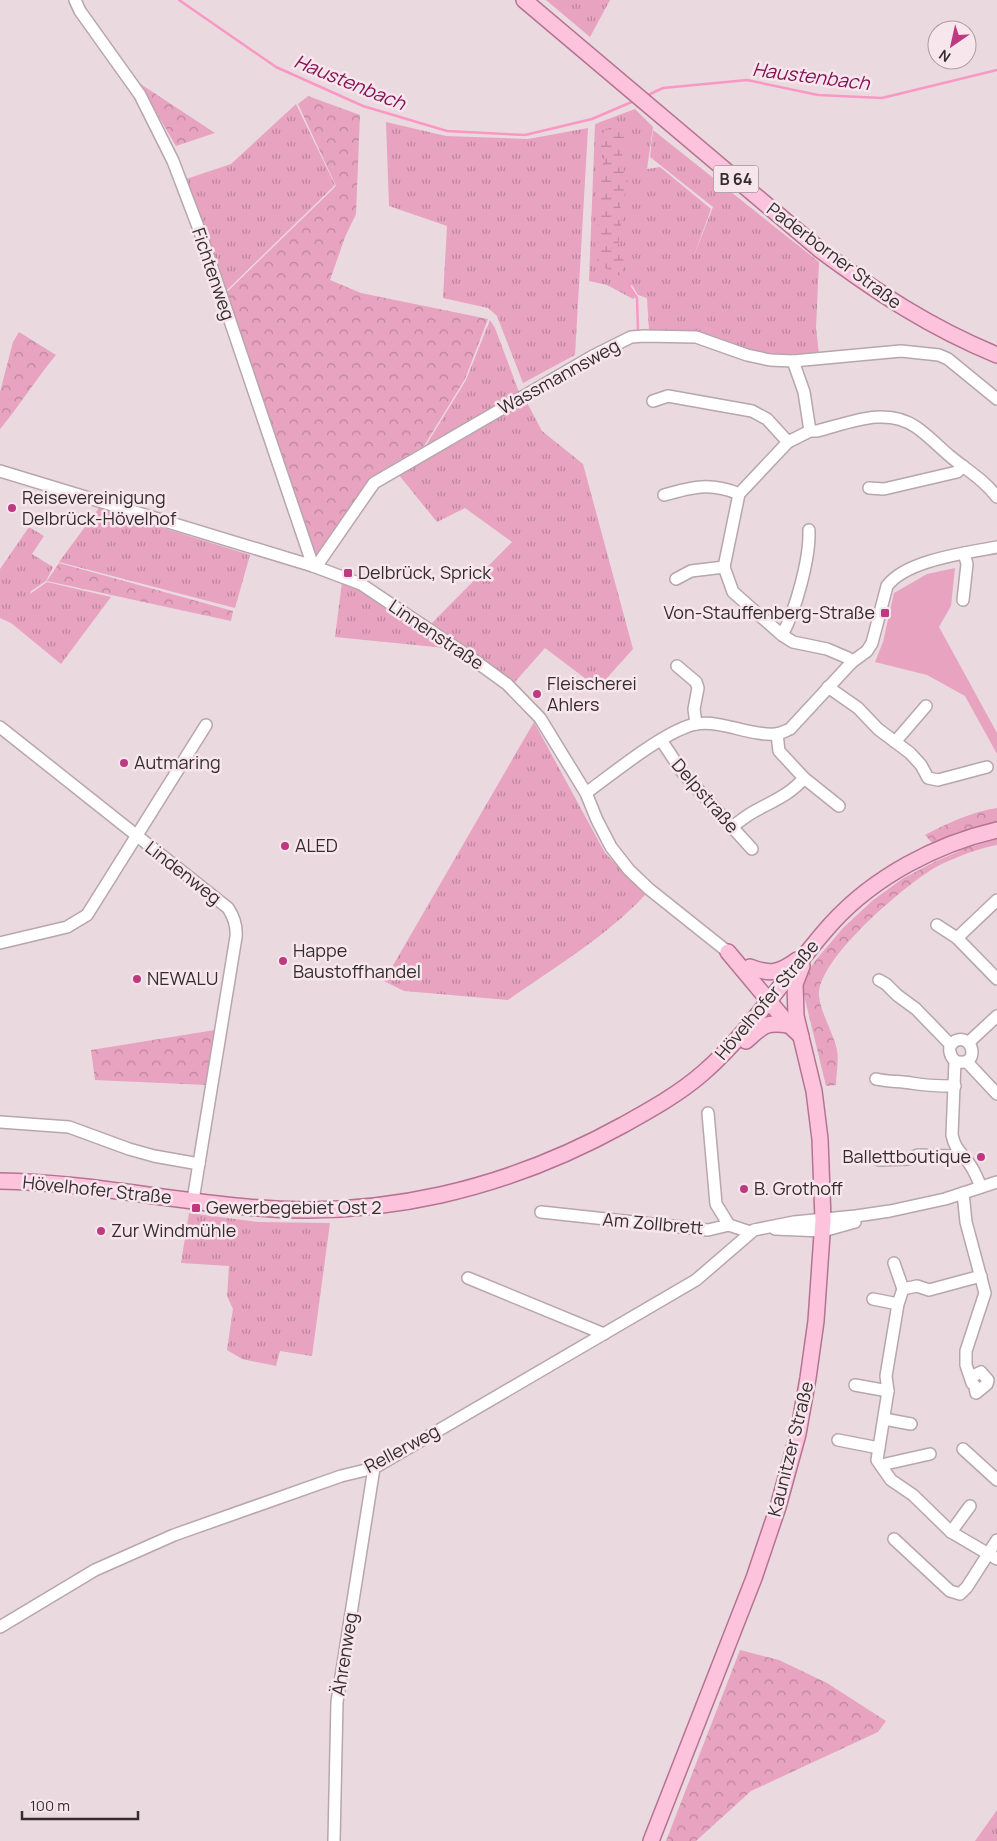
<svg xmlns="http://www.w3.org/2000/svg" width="997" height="1841" font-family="Manrope,sans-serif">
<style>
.grass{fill:url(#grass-tufts)}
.forest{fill:url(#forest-crowns)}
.wetland{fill:url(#wetland-marsh)}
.park{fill:#e7a3c0}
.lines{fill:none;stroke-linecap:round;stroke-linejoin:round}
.stream{stroke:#f998c3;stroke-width:2.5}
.minor-casing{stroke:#b7a6ad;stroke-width:14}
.major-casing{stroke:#b57391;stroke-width:18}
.minor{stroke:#fff;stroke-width:11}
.major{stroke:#fdc2dc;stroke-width:15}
.poi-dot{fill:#be3a80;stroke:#f8e6ed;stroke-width:2}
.labels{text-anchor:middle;stroke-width:5;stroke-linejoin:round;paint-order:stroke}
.shield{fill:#f8e6ed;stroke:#6f6469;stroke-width:1}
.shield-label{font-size:16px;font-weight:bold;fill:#342d30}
.street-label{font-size:18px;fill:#342d30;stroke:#f8e6ed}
.poi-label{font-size:18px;fill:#342d30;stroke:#f8e6ed;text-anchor:start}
.water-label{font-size:19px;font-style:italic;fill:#851355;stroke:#f8e6ed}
</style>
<defs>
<pattern id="grass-tufts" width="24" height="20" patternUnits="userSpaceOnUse" patternTransform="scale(1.25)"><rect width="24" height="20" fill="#e7a3c0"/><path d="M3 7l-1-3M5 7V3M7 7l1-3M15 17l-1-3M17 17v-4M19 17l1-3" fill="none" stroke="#bc859c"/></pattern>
<pattern id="forest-crowns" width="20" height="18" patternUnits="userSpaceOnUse" patternTransform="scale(1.25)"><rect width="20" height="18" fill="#e7a3c0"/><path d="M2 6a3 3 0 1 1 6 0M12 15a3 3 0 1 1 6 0" fill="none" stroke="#bc859c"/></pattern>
<pattern id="wetland-marsh" width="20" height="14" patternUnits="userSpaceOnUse" patternTransform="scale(1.25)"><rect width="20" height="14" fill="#e7a3c0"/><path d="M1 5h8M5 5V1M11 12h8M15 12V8" fill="none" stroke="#bc859c"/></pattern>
</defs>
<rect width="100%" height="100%" fill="#ebd9e0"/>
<g class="grass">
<path d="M546 0H610L590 37Z"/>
<path d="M296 104 335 185 225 292 186 179 231 164Z"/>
<path d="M635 109 653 127 647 169 660 167 711 209 693 258 713 207 650 157 653 130 819 262 816 328 819 354 791 356 770 355 649 331 647 298 638 295 632 285 629 287 635 297 633 299 607 285 589 281 595 124Z"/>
<path d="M386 122 446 136 502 138 528 139 588 128 575 355 523 383 497 316 488 308 443 298 447 226 389 206Z"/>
<path d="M490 320 495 328 519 392 425 447 466 380Z"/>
<path d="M525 399 542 431 583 464 633 649 598 688 545 648 514 683 430 625 512 542 465 508 437 522 398 474Z"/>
<path d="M99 508 250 555 235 608 59 562Z"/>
<path d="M29 527 44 536 32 554 53 567 46 581 31 591 30 594 47 582 111 597 61 664 11 623 0 618V569Z"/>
<path d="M342 582 364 590 445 648 335 637Z"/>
<path d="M534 722 605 853 646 894C606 937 555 967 508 1000L404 991 384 981Z"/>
<path d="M189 1213 258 1222 330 1223 312 1356 280 1351 276 1366 242 1359 227 1350 233 1309 227 1296 229 1266 181 1263Z"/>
<path d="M997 1810V1841H975Z"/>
</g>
<g class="forest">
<path d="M139 83 215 133 176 146Z"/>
<path d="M308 96 360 115 356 214 345 237 330 280 361 293 488 319 465 379 424 446 371 477 314 558 226 293 336 186 298 104Z"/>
<path d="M19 332 56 355C36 379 20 405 0 429V392L13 342Z"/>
<path d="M59 563 233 611 231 621 47 581Z"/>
<path d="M997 808V822L958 832 932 843 925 835C948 823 971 812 997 808Z"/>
<path d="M997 839V845C979 848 953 858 936 867 906 884 816 960 819 996 820 1011 834 1035 837 1050 839 1061 836 1074 836 1085L826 1086 803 991 805 976 815 961 843 928 872 901 902 879 934 862 964 849Z"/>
<path d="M215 1030 206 1085 95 1080 91 1050Z"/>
<path d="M740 1650 779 1660 827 1683 886 1721 878 1732 751 1791 696 1841H666Z"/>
</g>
<path class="wetland" d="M613 126 622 129 629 139 619 163 628 177 627 189 623 198V203L620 208 622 218 618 246 624 261 622 277 598 264 596 256 601 248 595 235C607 206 595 184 605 156L599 147 604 131Z"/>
<path class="park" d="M955 568 951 606 939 627 997 733V754L965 696 927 675 875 662 883 642 894 593 927 574Z"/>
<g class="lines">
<g class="stream">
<path d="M179 0 276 67 363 106 447 131 525 135 592 119 634 101"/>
<path d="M646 96 663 88 747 80 818 95 882 98 997 70"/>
<path d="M627 283 637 298 638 331"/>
</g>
<defs>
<g id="minor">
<path d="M75 0 80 11 140 95 173 161 200 232 313 566"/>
<path d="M793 361 804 392 810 431"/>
<path d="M653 401 668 396 752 411 767 419 788 442"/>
<path d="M0 471 313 566 361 584 467 655 507 684 540 718 586 793 597 820 611 847 629 870 649 889 728 952"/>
<path d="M869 488 884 489 957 472 963 466"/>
<path d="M664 495C692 487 711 482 739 494"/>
<path d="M313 566 320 561 374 483 593 356 631 337 644 336 696 337 747 355 770 360 793 361 901 351 939 355 948 359 997 399"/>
<path d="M676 579 691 571 724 567"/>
<path d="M963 600 967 564 964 553"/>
<path d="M782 635C796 610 810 558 809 530"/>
<path d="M852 662 848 658 827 649 793 642 782 635 733 592 724 567 739 494 788 442 810 431H817C849 423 886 406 916 427 929 436 939 447 951 457 968 471 983 479 997 497"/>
<path d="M677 666 696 682 698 688 694 709 696 724"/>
<path d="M828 687 858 708 878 729 910 753 921 765 928 778 938 780 987 767"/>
<path d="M0 727 228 908C234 917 237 926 236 937L193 1200"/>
<path d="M777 734 779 751 804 778 839 806"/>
<path d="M661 740 683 773 752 849"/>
<path d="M895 742 926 706"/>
<path d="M586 793C611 775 667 729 696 724 723 720 749 736 775 734 780 734 785 731 790 729L852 662 867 651 872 643 887 586C906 560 966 553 997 547"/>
<path d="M732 827C739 822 747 815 755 811 773 801 791 794 804 778"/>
<path d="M937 925 957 938 997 979"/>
<path d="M957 938 997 900"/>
<path d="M0 943 67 927 87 915 206 725"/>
<path d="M879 980 886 984 897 995 916 1009 947 1041 952 1044"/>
<path d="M969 1042 997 1016"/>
<path d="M955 1061C981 1069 974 1032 955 1041 946 1046 950 1056 955 1061L952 1135C955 1149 960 1151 968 1162 974 1169 977 1178 981 1187"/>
<path d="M967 1062 997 1094"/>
<path d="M876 1079C888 1082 899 1081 911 1083 926 1086 940 1086 955 1086"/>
<path d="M708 1113 716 1204 729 1225"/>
<path d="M0 1122 69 1127 129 1149 154 1156 199 1164"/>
<path d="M879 1160 909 1159 918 1155 951 1156 960 1153"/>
<path d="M963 1193 966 1222 985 1293 966 1351V1365L972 1383 975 1386 976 1393 987 1384 988 1380 981 1372 973 1376 971 1379"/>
<path d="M541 1212 708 1230 729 1225 750 1232"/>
<path d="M775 1229 823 1231 855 1222"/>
<path d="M894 1263 903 1289"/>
<path d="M981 1276 929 1290 917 1286 903 1289 898 1304 886 1376 888 1391 877 1460 891 1480 913 1495 951 1532 997 1559"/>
<path d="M468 1278 604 1334"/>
<path d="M873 1299 898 1304"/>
<path d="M855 1385 888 1391"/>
<path d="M884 1419 911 1424"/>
<path d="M838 1440 879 1448"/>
<path d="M963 1449 997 1480"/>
<path d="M881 1465 930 1454"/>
<path d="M951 1532 970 1506"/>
<path d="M894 1539 950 1591 960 1594 967 1587 997 1540"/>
<path d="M0 1627 95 1570 174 1535 341 1476 374 1468 696 1280 754 1230 794 1222 856 1216 890 1211 945 1199 997 1182"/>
<path d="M334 1841 337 1702 374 1468"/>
</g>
<g id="major">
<path d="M524 0 820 250C878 293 929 327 997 355"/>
<path d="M728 952 789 1025 801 1036"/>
<path d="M750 967C770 975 779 973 797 960"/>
<path d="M746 1041C764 1025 765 1022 789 1025"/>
<path d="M0 1181C83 1182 164 1200 247 1207 379 1220 507 1189 623 1125 650 1110 679 1094 703 1073 753 1029 788 972 832 923 874 877 936 844 997 830"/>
<path d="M651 1841 754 1578 778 1507 798 1434 808 1378 816 1321 823 1220 820 1139 814 1091 796 1016 795 984 802 966"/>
</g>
</defs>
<use href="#minor" class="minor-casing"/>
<use href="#major" class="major-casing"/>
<use href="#minor" class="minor"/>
<use href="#major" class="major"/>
</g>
<g class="poi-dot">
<circle cx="12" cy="508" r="5"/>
<rect x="343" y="568" width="10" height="10" rx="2.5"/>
<rect x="880" y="608" width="10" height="10" rx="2.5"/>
<circle cx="537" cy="694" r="5"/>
<circle cx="124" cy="763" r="5"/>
<circle cx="285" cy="846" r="5"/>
<circle cx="283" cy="961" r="5"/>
<circle cx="137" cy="979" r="5"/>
<circle cx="981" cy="1157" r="5"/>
<circle cx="744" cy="1189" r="5"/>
<rect x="191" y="1203" width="10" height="10" rx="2.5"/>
<circle cx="101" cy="1231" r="5"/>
</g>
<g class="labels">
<rect class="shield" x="713.5" y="165.5" width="45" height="27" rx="4"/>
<g class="shield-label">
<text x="736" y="185">B 64</text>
</g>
<g class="street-label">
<text transform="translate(834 256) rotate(37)" y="6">Paderborner Straße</text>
<text transform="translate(213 274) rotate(71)" y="6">Fichtenweg</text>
<text transform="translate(559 377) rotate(-29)" y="6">Wassmannsweg</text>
<text transform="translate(436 635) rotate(34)" y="6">Linnenstraße</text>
<text transform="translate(705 796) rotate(49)" y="6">Delpstraße</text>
<text transform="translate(183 873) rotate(38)" y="6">Lindenweg</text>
<text transform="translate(767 1000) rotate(-50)" y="6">Hövelhofer Straße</text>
<text transform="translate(97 1190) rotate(6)" y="6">Hövelhofer Straße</text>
<text transform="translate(653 1224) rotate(5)" y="6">Am Zollbrett</text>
<text transform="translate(402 1449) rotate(-28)" y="6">Rellerweg</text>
<text transform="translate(791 1449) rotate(-76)" y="6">Kaunitzer Straße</text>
<text transform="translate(345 1654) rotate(-81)" y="6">Ährenweg</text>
</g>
<g class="poi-label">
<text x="22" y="504">Reisevereinigung<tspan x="22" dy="21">Delbrück-Hövelhof</tspan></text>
<text x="358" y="579">Delbrück, Sprick</text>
<text x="875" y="619" text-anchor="end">Von-Stauffenberg-Straße</text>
<text x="547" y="690">Fleischerei<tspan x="547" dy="21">Ahlers</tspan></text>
<text x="134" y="769">Autmaring</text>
<text x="295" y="852">ALED</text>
<text x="293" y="957">Happe<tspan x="293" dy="21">Baustoffhandel</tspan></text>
<text x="147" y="985">NEWALU</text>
<text x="971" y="1163" text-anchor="end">Ballettboutique</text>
<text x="754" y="1195">B. Grothoff</text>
<text x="206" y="1214">Gewerbegebiet Ost 2</text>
<text x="111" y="1237">Zur Windmühle</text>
</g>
<g class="water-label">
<text transform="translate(811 76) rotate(7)" y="7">Haustenbach</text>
<text transform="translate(350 82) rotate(22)" y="7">Haustenbach</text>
</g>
</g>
<g transform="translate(952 45) rotate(214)"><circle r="24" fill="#f8e6ed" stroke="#aa9ca1"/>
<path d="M0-4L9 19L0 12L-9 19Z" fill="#be3a80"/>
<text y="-8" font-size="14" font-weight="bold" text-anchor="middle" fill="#342d30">N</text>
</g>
<path d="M22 1811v8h116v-8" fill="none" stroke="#342d30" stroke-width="2.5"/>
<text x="30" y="1811" font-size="15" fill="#342d30" stroke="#f8e6ed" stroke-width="4" paint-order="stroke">100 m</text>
</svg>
